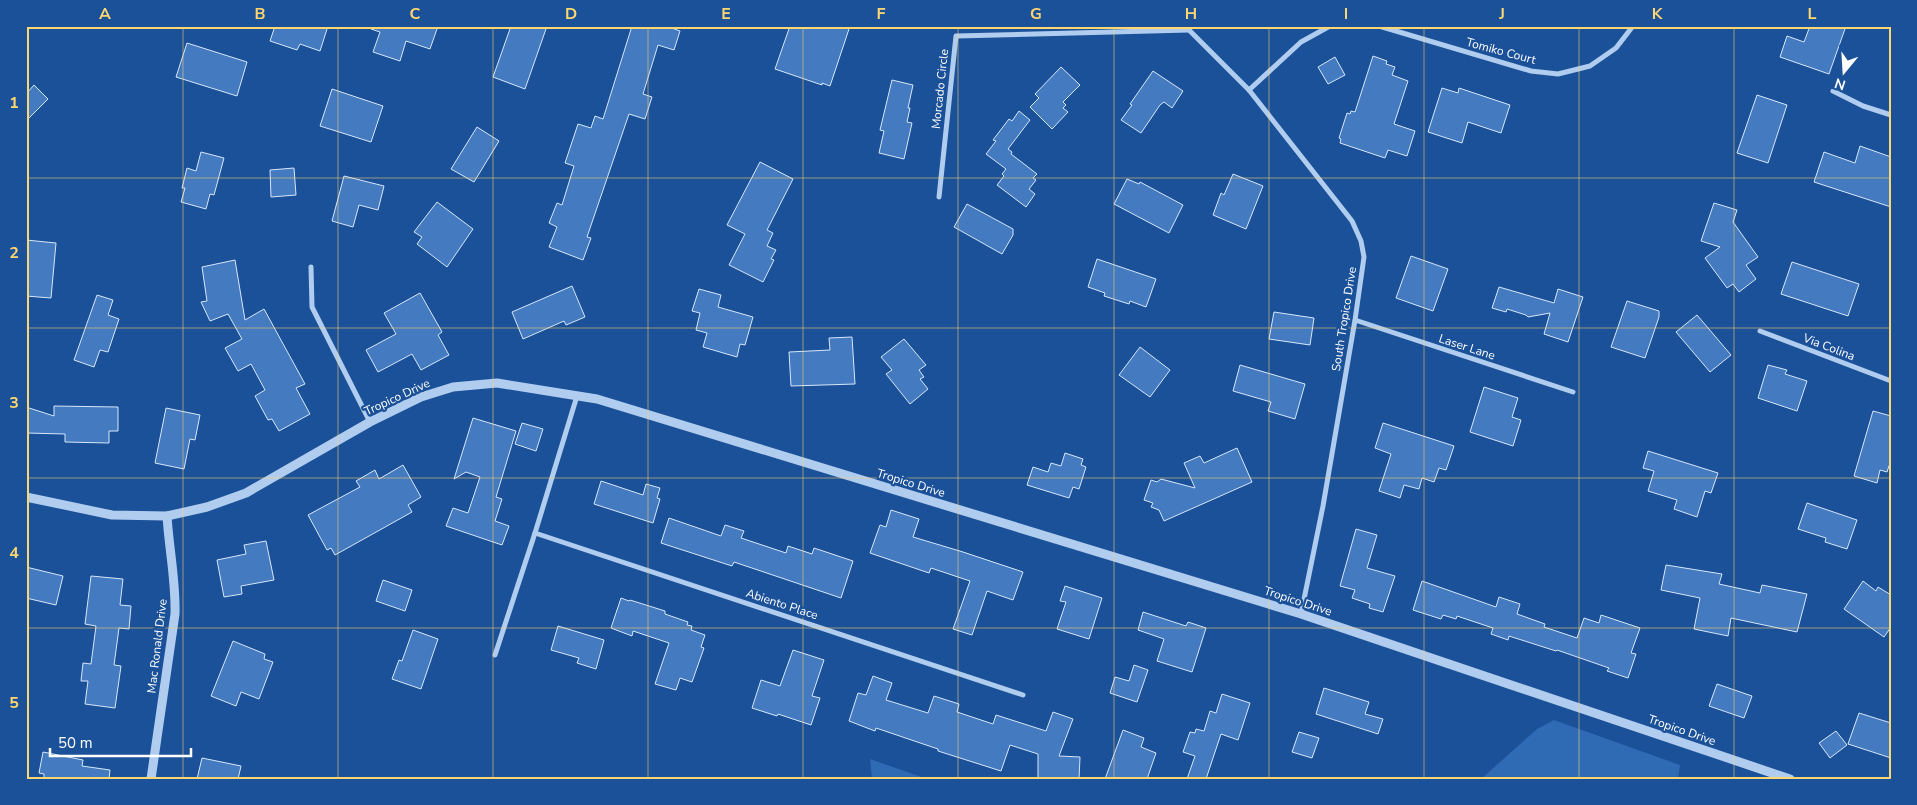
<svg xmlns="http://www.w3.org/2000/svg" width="1917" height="805" font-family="'Nunito Sans',sans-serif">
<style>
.green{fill:#2f6bb5}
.building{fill:#447abf;stroke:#d7e7fb}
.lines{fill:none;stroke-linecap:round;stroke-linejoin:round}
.minor{stroke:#b0cdf0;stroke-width:5}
.tertiary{stroke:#b0cdf0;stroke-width:9}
.grid{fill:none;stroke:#ffd66f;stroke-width:1;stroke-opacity:0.55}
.labels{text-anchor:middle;stroke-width:4.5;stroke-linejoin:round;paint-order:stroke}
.street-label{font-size:12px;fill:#fff;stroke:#1b5198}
.neatline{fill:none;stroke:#ffd66f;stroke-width:2}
.grid-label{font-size:16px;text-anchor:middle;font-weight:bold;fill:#ffd66f}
</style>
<rect width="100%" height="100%" fill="#1b5198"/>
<g class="green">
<path d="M1554 720 1680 765 1678 779H1481L1537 729Z"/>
<path d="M870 759 927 779H872Z"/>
</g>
<g class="building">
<path d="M275 26H328L320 51 300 44 297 50 270 41Z"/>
<path d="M372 26H438L430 49 406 41 400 61 373 52 380 32 371 29Z"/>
<path d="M511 26H547L525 89 493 77Z"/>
<path d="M632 26H666L680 31 674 50 658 45 643 94 652 97 645 119 629 114 587 237 591 238 583 260 549 247 557 227 549 223 557 203 562 205 574 166 565 163 578 124 591 128 595 116 603 119Z"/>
<path d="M790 26H850L830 86 822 83V85L775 69Z"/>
<path d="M1810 26H1846L1829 74 1780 57 1787 36 1804 42Z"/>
<path d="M187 43 247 62 237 96 176 77Z"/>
<path d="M1373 56 1387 61 1386 64 1395 67 1392 75 1408 81 1394 124 1415 131 1407 156 1388 150 1385 158 1340 143 1341 139 1339 138 1347 113 1350 114 1351 111 1355 112Z"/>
<path d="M1335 57 1345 75 1328 84 1318 67Z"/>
<path d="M1061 67 1080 85 1063 102 1066 105 1063 108 1068 112 1052 129 1030 107 1039 98 1035 94Z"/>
<path d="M1153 71 1183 91 1172 108 1164 102 1160 105 1141 133 1121 120 1132 105 1130 104Z"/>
<path d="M892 80 913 85 908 108H910L907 122 912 123 904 159 879 153 884 131 880 130Z"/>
<path d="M34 85 48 99 26 121V94Z"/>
<path d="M1442 88 1458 93 1459 88 1510 105 1501 133 1468 122 1462 143 1428 132Z"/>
<path d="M332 89 383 106 371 142 320 126Z"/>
<path d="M1757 95 1787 105 1768 163 1737 153Z"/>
<path d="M1019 111 1030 120 1008 149 1012 152 1011 154 1037 174 1033 178 1036 180 1029 189 1035 194 1026 207 997 185 1004 176 1002 174 1006 169 986 154 996 141 993 140 1009 119 1012 121Z"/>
<path d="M477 127 499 141 474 182 451 169Z"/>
<path d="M1860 146 1891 157V207L1814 182 1824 152 1855 163Z"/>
<path d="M201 152 224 158 214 195 210 194 206 209 181 202 185 188H182L187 168 196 171Z"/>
<path d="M760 162 793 179 767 230 773 233 767 246 776 250 771 259 774 260 763 282 729 265 745 234 727 225Z"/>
<path d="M294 168 296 195 271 197 270 170Z"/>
<path d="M1233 174 1263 186 1246 229 1213 215 1221 193 1224 195Z"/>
<path d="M344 176 384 186 378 210 359 205 353 227 332 221Z"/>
<path d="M1127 179 1139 184 1140 182 1183 205 1169 233 1114 204Z"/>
<path d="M437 202 473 229 447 267 417 244 422 237 414 232Z"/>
<path d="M1714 203 1737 210 1733 222 1758 257 1746 265 1756 279 1739 292 1733 284 1727 288 1705 258 1720 247 1701 241Z"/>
<path d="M967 204 1013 229V235L1002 254 954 227Z"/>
<path d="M26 240 56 243 51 298 26 296Z"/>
<path d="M1411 256 1448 269 1433 311 1396 298Z"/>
<path d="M1097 259 1156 279 1146 307 1130 301 1129 304 1104 296 1105 293 1088 287Z"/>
<path d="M235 260 245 320 264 309 305 384 296 388 310 414 279 431 272 419 268 420 255 396 265 390 251 364 238 371 225 348 242 339 228 314 210 321 201 302 207 301 202 267Z"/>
<path d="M1792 262 1859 284 1848 316 1781 294Z"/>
<path d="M572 286 585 317 566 325 564 321 523 339 512 312Z"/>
<path d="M1499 287 1554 303 1558 289 1583 297 1568 342 1544 334 1550 313 1528 317 1526 315 1507 309 1506 312 1492 308Z"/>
<path d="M699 289 721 295 718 307 753 317 745 345 740 344 737 357 703 347 707 333 696 330 700 313 692 311Z"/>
<path d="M420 293 442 332 438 335 449 355 421 370 412 354 378 372 366 350 396 334 384 313Z"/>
<path d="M97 295 113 300 108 315 119 319 108 352 100 350 94 367 74 360Z"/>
<path d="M1627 301 1659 311V317L1645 358 1611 347Z"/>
<path d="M1274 312 1314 318 1310 345 1269 339Z"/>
<path d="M1697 315 1731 355 1710 372 1676 332Z"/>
<path d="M852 337 855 384 791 386 789 352 830 350 829 338Z"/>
<path d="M904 339 926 365 919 370 924 377 920 379 928 389 910 404 886 374 892 370 881 357Z"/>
<path d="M1140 347 1170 370 1150 397 1119 375Z"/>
<path d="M1240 365 1305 384 1295 419 1268 411 1271 402 1233 391Z"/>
<path d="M1768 365 1787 370 1785 374 1807 381 1797 411 1758 398Z"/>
<path d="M1484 387 1518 398 1512 417 1521 420 1513 446 1470 432Z"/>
<path d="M54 406 118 407V431H109V443L65 442V434L26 433V407L54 416Z"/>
<path d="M166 408 200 415 195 440 190 439 184 469 155 463Z"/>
<path d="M1873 411 1891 416V460L1887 472 1880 470 1877 483 1854 476Z"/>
<path d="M473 418 516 431 496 497 502 499 495 521 509 526 502 545 446 526 453 508 468 513 480 477 466 472 454 479Z"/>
<path d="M522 423 543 429 536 451 515 444Z"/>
<path d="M1383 423 1454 446 1446 470 1439 468 1434 482 1422 478 1419 489 1404 485 1400 498 1379 491 1391 454 1375 448Z"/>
<path d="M1237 448 1252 482 1164 521 1159 510 1151 507 1153 503 1144 500 1151 480 1157 482 1161 479 1195 488 1184 463 1200 456 1204 463Z"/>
<path d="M1648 451 1718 473 1711 493 1705 491 1697 517 1674 509 1677 500 1648 491 1654 471 1643 468Z"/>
<path d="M1065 453 1083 459 1081 465 1086 467 1079 489 1073 487 1069 498 1027 485 1033 467 1048 472 1051 463 1061 466Z"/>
<path d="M403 465 421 497 408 505 412 512 335 555 331 548 327 550 308 515 360 487 356 481 375 470 379 479Z"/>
<path d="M601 481 643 495 646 484 660 488 657 498 660 499 653 523 594 504Z"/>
<path d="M1807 503 1857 520 1847 549 1825 542 1826 538 1798 529Z"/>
<path d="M891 510 919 519 913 537 963 552 1023 572 1013 600 987 591 972 635 953 629 970 581 931 568 929 573 870 553 880 525 886 527Z"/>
<path d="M669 518 721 536 725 525 744 531 741 538 786 553 788 546 812 554 814 548 853 561 841 598 734 562 732 566 661 543Z"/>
<path d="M1356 529 1377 535 1367 568 1395 576 1383 612 1369 608 1370 604 1352 598 1355 590 1340 586Z"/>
<path d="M266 541 274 580 241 586 242 594 224 597 217 560 246 554 244 545Z"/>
<path d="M1666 565 1722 574 1719 584 1760 593 1762 585 1807 594 1797 632 1731 618 1728 636 1694 629 1700 598 1661 590Z"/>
<path d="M26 567 63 576 56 605 26 598Z"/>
<path d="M91 576 123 579 120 605 131 606 129 629 119 628 114 665 121 666 115 708 85 704 88 681H81L83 663 91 664 96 626 85 624Z"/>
<path d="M383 580 412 590 405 611 376 601Z"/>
<path d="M1422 581 1496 607 1499 597 1520 604 1517 614 1545 624 1544 627 1577 638 1584 618 1599 623 1601 615 1640 628 1631 653 1636 654 1628 678 1607 671 1609 668 1557 650 1556 651 1509 636 1508 640 1491 634 1493 628 1457 616 1456 619 1443 615 1441 619 1413 610Z"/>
<path d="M1863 581 1876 591 1878 587 1891 595V627L1884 637 1844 609Z"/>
<path d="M1065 586 1102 598 1089 639 1057 629 1066 602 1060 601Z"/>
<path d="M621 598 629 601 630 600 665 611V614L688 622 687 625 692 626 691 630 705 635 701 647 704 648 692 682 680 678 676 690 655 684 669 643 633 631 632 636 611 628Z"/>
<path d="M1143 612 1186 626 1188 622 1206 628 1192 672 1157 661 1164 639 1138 630Z"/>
<path d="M558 626 604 640 596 669 577 663 579 658 551 650Z"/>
<path d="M413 630 438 639 421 689 392 679 399 660 402 661Z"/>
<path d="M233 641 265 654 264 659 273 662 259 699 241 692 236 706 211 696Z"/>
<path d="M793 650 824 660 812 696 820 698 811 725 778 714 777 716 752 708 761 680 780 686Z"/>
<path d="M1134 665 1148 670 1137 702 1110 693 1115 677 1129 681Z"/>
<path d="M873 676 892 683 886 700 928 713 934 696 959 704 957 712 993 724 996 715 1046 731 1053 712 1073 719 1059 756 1080 757 1079 779H1038V754L1010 745 1001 771 938 751V749L876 728 875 731 849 721 858 693 866 695Z"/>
<path d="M1717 684 1752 696 1744 718 1709 706Z"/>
<path d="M1324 688 1369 702 1365 714 1383 719 1378 734 1316 714Z"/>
<path d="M1222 694 1250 703 1238 740 1221 734 1206 779H1187L1195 756 1183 752 1190 732 1195 733 1196 729 1204 731 1210 711 1216 713Z"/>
<path d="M1859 713 1891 723V758L1848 744Z"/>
<path d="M1123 730 1144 738 1141 747 1156 753 1147 779H1105Z"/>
<path d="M1836 731 1847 745 1830 758 1819 743Z"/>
<path d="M1299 732 1319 738 1312 758 1292 752Z"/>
<path d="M43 752 83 760 82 766 110 770 109 779H44V774L39 773Z"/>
<path d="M202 758 241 766 238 779H197Z"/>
</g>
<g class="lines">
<g class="minor">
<path d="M1188 26 1189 30 1249 90 1352 221 1361 241 1364 257 1355 320 1323 506 1301 614"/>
<path d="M1379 26 1531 71 1558 74 1590 66 1616 48 1633 26"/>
<path d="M1249 90 1301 42 1330 26"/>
<path d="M1833 91 1863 106 1891 115"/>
<path d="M939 197 956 36 1189 30"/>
<path d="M311 267 312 307 370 422"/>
<path d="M1355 320 1573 392"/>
<path d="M1760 331 1891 381"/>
<path d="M535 533 1023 695"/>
<path d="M495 655 535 533 577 396"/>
</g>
<g class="tertiary">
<path d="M26 497 112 515 167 516 207 507 246 493 370 422 421 397 453 387 497 383 597 399 1301 614 1790 779"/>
<path d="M151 779 175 614C176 581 169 549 167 516"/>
</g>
</g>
<path class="grid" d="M183 26V779M338 26V779M493 26V779M648 26V779M803 26V779M958 26V779M1114 26V779M1269 26V779M1424 26V779M1579 26V779M1734 26V779M26 178H1891M26 328H1891M26 478H1891M26 628H1891"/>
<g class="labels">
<g class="street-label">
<text transform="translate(1501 51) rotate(15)" y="4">Tomiko Court</text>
<text transform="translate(940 89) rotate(-84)" y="4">Morcado Circle</text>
<text transform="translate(1344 319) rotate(-81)" y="4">South Tropico Drive</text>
<text transform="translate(1467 347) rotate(18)" y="4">Laser Lane</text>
<text transform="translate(1829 347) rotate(21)" y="4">Via Colina</text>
<text transform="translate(397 397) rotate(-25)" y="4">Tropico Drive</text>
<text transform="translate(911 483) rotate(17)" y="4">Tropico Drive</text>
<text transform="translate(1298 601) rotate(18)" y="4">Tropico Drive</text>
<text transform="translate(782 604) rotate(18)" y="4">Abiento Place</text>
<text transform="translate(157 646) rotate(-83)" y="4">Mac Ronald Drive</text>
<text transform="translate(1682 730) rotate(19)" y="4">Tropico Drive</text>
</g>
</g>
<rect width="1917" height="805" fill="none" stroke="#1b5198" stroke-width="55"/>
<g transform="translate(1844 72) rotate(198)" stroke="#1b5198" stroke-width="4" paint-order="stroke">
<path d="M0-4L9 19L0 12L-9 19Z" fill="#ffffff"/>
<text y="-8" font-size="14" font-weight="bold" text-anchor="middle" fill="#ffffff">N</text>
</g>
<path d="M50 748v8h141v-8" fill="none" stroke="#ffffff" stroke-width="2.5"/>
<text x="58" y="748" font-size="15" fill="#ffffff" stroke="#1b5198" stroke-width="4" paint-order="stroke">50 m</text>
<rect x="28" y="28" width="1862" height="750" class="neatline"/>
<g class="grid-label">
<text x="105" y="19">A</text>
<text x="260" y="19">B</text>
<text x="415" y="19">C</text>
<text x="571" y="19">D</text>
<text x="726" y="19">E</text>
<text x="881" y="19">F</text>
<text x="1036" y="19">G</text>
<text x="1191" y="19">H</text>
<text x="1346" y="19">I</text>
<text x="1502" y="19">J</text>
<text x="1657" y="19">K</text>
<text x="1812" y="19">L</text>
<text x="14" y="108">1</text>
<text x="14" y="258">2</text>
<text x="14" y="408">3</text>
<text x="14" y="558">4</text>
<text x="14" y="708">5</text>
</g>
</svg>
